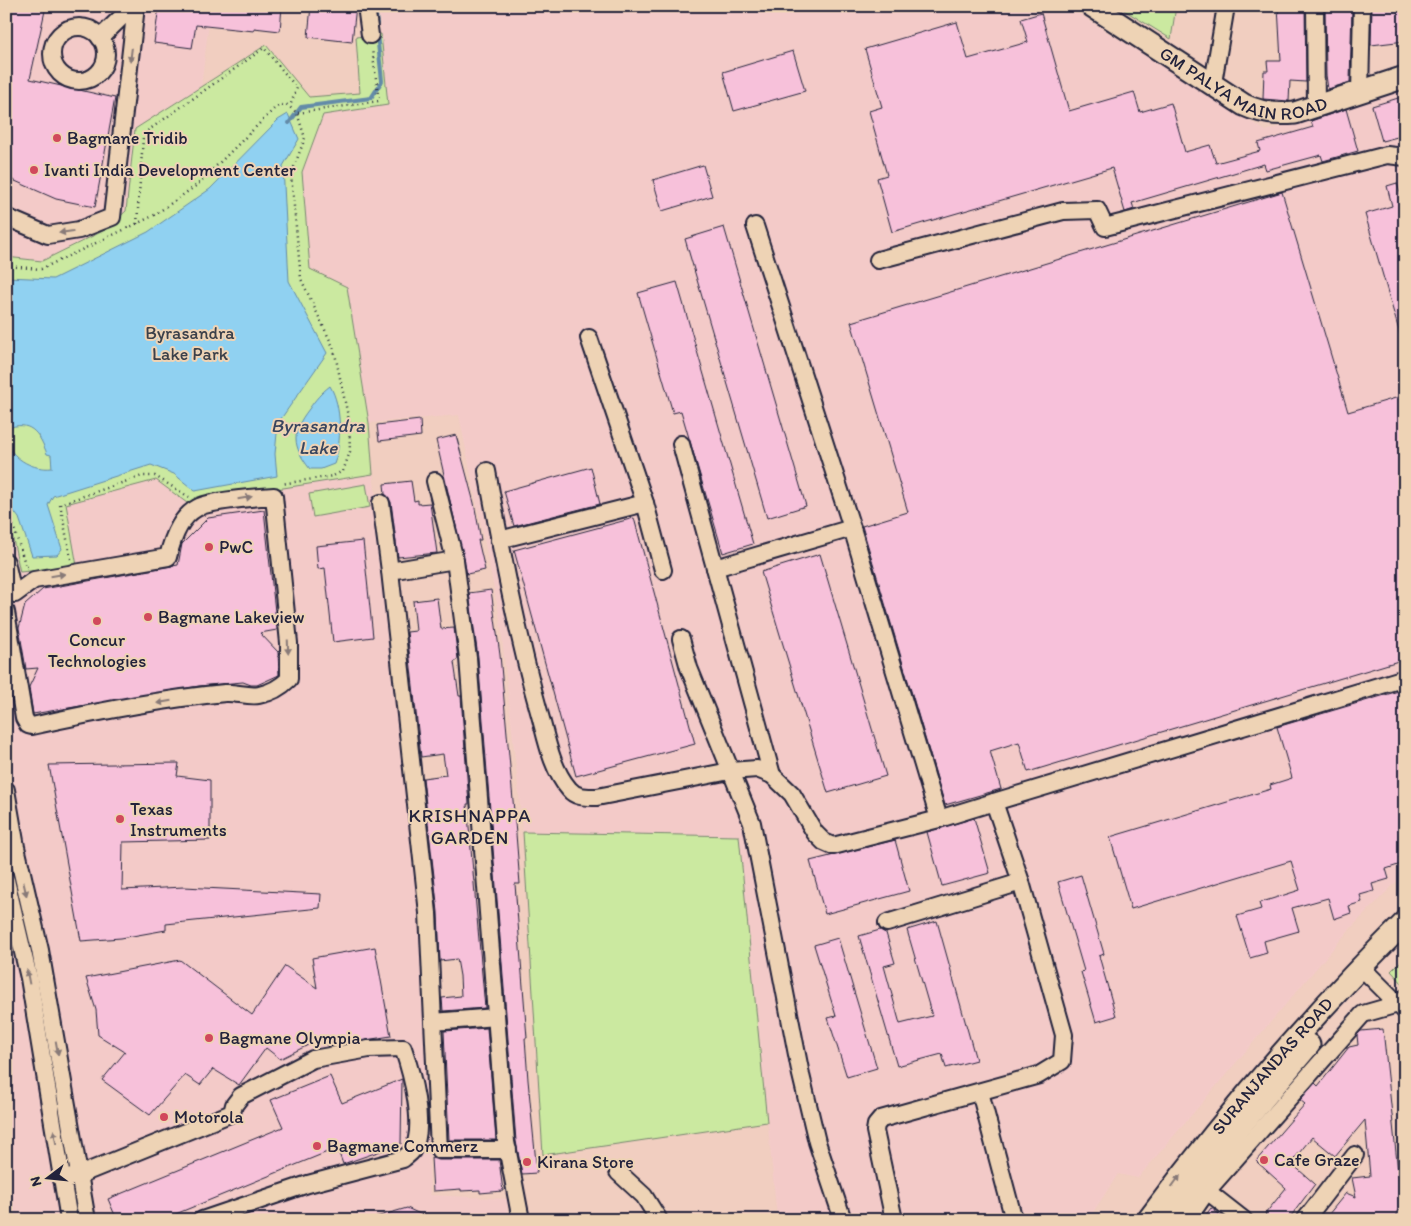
<svg xmlns="http://www.w3.org/2000/svg" width="1411" height="1226" font-family="Itim,sans-serif">
<style>
.built{fill:#f3cac8}
.green{fill:#cbe9a0;stroke:#76866e}
.water{fill:#90d1f1;stroke:#648ba8}
.lines{fill:none;stroke-linecap:round;stroke-linejoin:round}
.stream{stroke:#648ba8;stroke-width:4}
.building{fill:#f7c1da;stroke:#22223b}
.minor-casing{stroke:#22223b;stroke-width:20}
.major-casing{stroke:#22223b;stroke-width:25}
.path{stroke:#22223b;stroke-width:2.5;stroke-dasharray:1 4;stroke-linecap:butt}
.minor{stroke:#eed3b5;stroke-width:16}
.major{stroke:#eed3b5;stroke-width:21}
.oneway{fill:#887a78}
.poi-dot{fill:#d1495b;stroke:#eed3b5;stroke-width:2}
.labels{text-anchor:middle;stroke-width:4;stroke-linejoin:round;paint-order:stroke}
.street-label{font-size:18px;fill:#22223b;stroke:#eed3b5}
.poi-label{font-size:18px;fill:#22223b;stroke:#eed3b5;text-anchor:start}
.park-label{font-size:18px;fill:#3b404a;stroke:#eed3b5}
.water-label{font-size:19px;font-style:italic;fill:#38455f;stroke:#eed3b5}
.neighbourhood-label{font-size:19px;letter-spacing:1px;fill:#22223b;stroke:#eed3b5}
</style>
<rect width="100%" height="100%" fill="#f1cec0"/>
<filter id="ink" filterUnits="userSpaceOnUse"><feTurbulence type="fractalNoise" baseFrequency=".02" numOctaves="2"/><feDisplacementMap in="SourceGraphic" scale="10" xChannelSelector="R" yChannelSelector="G"/><feConvolveMatrix kernelMatrix="1 2 1 2 8 2 1 2 1" color-interpolation-filters="sRGB"/></filter>
<g filter="url(#ink)">
<g class="built">
<path d="M6 6H211L201 87 135 129 126 211 105 230 42 261 6 257Z"/>
<path d="M378 6H1066L1266 131 1405 90V873L1348 931 1138 1178 1118 1174 1088 1220H820L819 1211 777 1217 739 836 523 832 500 619 459 415 369 423 347 288 310 269 302 172 323 115 388 105Z"/>
<path d="M373 474 395 645 419 905 430 1195 508 1199 507 1220H6V522L11 530 20 571 77 566 65 504 156 480 188 503Z"/>
</g>
<g class="green">
<path d="M1119 6H1176L1171 39 1119 7Z"/>
<path d="M381 34 388 105 323 115 302 172 310 269 347 287 369 423 373 474 187 503 156 480 66 504 77 566 20 572 11 530 6 522V257L42 261 105 230 126 211 135 129 266 45 309 97 360 93 356 37Z"/>
<path d="M366 484 370 507 313 517 309 494Z"/>
<path d="M523 832 739 836 767 1122 543 1155Z"/>
<path d="M1405 957V983L1403 984 1391 971Z"/>
<path d="M6 1005 11 1029 6 1046Z"/>
</g>
<g class="water">
<path d="M288 114 299 139 283 166 289 281 327 353 278 423 275 454 277 476 195 491 174 474 151 465 53 496 48 505 62 549 57 555 32 556 19 518 6 501V443C15 460 33 470 52 468L51 455 47 454C40 435 32 421 11 427L6 436V277L53 279 148 232 210 189 278 120Z"/>
<path d="M330 386C342 406 342 443 334 464L321 469H310C292 446 291 432 309 409 315 400 321 393 330 386Z"/>
</g>
<g class="lines">
<g class="stream">
<path d="M375 6 377 24"/>
<path d="M289 123 301 107 371 98 382 81 377 34"/>
</g>
</g>
<g class="building">
<path d="M6 6H46L30 79 115 98 95 207 56 199 6 177Z"/>
<path d="M159 6H282L280 31 254 28V31L196 25 192 48 154 43Z"/>
<path d="M311 6H356L352 42 308 37Z"/>
<path d="M1278 6H1305L1306 82 1290 81 1289 101 1263 99 1264 71H1268L1267 61H1281Z"/>
<path d="M1325 6H1352L1350 82 1328 89 1326 75Z"/>
<path d="M1372 6H1405V41L1371 45Z"/>
<path d="M1041 13 1069 111 1134 92 1140 112 1171 103 1185 152 1210 145 1216 163 1260 151 1258 143 1313 127 1311 121 1346 109 1358 151 1323 161 1321 155 1266 170 1264 164 1132 203 1134 209 1125 212 1112 168 892 232 877 178 887 175 869 111 882 107 865 49 957 22 968 59 1028 42 1021 19Z"/>
<path d="M793 51 805 91 734 111 723 72Z"/>
<path d="M1405 96V135L1382 141 1372 106Z"/>
<path d="M703 165 712 196 662 211 653 180Z"/>
<path d="M1397 183 1403 203 1405 202V340L1402 341 1365 214 1392 206 1387 186Z"/>
<path d="M1282 192 1348 412 1399 397 1405 417V659L1028 772 1019 742 990 751 1001 789 945 805 862 526 908 512 851 322Z"/>
<path d="M724 227 806 506 767 518 685 239Z"/>
<path d="M677 282 753 544 723 553 681 411 673 413 638 293Z"/>
<path d="M420 420 421 436 379 441 377 425Z"/>
<path d="M456 435 474 503 481 540H478L485 570 467 574 436 440Z"/>
<path d="M591 467 600 504 514 526 504 491Z"/>
<path d="M411 481 414 501 418 500V504L430 503 437 553 398 557 391 502 385 494 384 484Z"/>
<path d="M264 510 277 630 260 633 278 652 279 675 257 685H251L243 682 199 686 33 714 29 687 38 668 26 669 19 628 25 605 43 589 178 565 182 544 208 518Z"/>
<path d="M634 518 695 744 576 776 514 550Z"/>
<path d="M363 541 373 637 333 642 325 568 318 569 316 546Z"/>
<path d="M820 554 886 776 828 793 761 572Z"/>
<path d="M491 590 500 655 516 834 520 884H515L527 1038H525L528 1080 537 1173 522 1174 516 1141 478 657 469 593Z"/>
<path d="M437 598 441 629 454 628 458 659 454 662 459 696H461L469 804H467L485 1008 443 1011 442 998 461 996 460 976 457 959 440 961 438 912 423 778 446 775 443 754 421 757 407 632 416 631 413 601Z"/>
<path d="M1402 690 1405 700V855L1399 857 1401 864 1386 869 1389 879 1372 884 1374 891 1360 895 1362 902 1349 906 1351 913 1334 919 1328 898 1292 908 1299 931 1264 941 1267 953 1250 958 1237 916 1261 909 1259 903 1300 890 1291 861 1131 909 1110 837 1271 789 1270 785 1292 778 1277 727Z"/>
<path d="M179 763 177 776 210 780V840L123 842 122 890 184 887 321 894 320 908 166 924V930L121 938 81 941 49 765Z"/>
<path d="M974 818 990 873 942 886 927 832Z"/>
<path d="M895 840 909 891 825 914 810 861Z"/>
<path d="M1081 875 1104 954 1099 956 1116 1016 1096 1022 1081 972 1084 971 1058 882Z"/>
<path d="M937 921 976 1060 946 1068 942 1054 897 1066 859 936 880 930 886 933 895 963 884 966 900 1024 932 1016 907 930Z"/>
<path d="M838 938 877 1068 847 1077 828 1018 836 1016 814 945Z"/>
<path d="M375 947 391 1036 328 1046 326 1036 280 1059 266 1048 239 1085 213 1069 200 1085 185 1075 150 1115 102 1080 125 1052 98 1035 96 1010 86 978 180 960 252 1015 285 966 317 988 312 958Z"/>
<path d="M487 1028 496 1140H449L444 1031Z"/>
<path d="M1383 1029 1402 1210 1397 1211V1220H1324L1346 1193 1356 1197 1352 1178 1370 1176 1365 1120 1335 1156 1312 1137 1291 1163 1315 1184 1288 1220H1271L1265 1214 1286 1188 1256 1161 1305 1104 1300 1100 1315 1083 1318 1086 1349 1047 1358 1045 1357 1035 1361 1031Z"/>
<path d="M330 1076 342 1103 402 1079 401 1144 343 1164 337 1148 161 1220H117L108 1199 283 1127 271 1100Z"/>
<path d="M431 1158 439 1160H499L503 1191 480 1193V1190L461 1191V1189L433 1191Z"/>
<path d="M407 1208 433 1220H377L376 1217Z"/>
<path d="M1211 1208 1227 1220H1202Z"/>
</g>
<g class="lines">
<defs>
<g id="minor">
<path d="M366 6 370 35"/>
<path d="M1315 6 1316 106"/>
<circle cx="79" cy="54" r="27"/>
<path d="M100 38 133 6"/>
<path d="M1213 83 1226 6"/>
<path d="M1360 92 1362 6"/>
<path d="M6 217 48 235 79 230 112 217 136 6"/>
<path d="M878 260 1063 211 1097 210 1105 227 1387 155 1405 157"/>
<path d="M589 338 645 503 663 570"/>
<path d="M681 444 772 775"/>
<path d="M487 471C502 554 518 638 541 719 547 742 553 771 569 789 576 798 587 797 597 797L730 771 757 769 772 775 792 794 815 833 824 842 833 846 939 819 994 802 1021 882"/>
<path d="M435 481 455 560 468 658 506 1142 521 1220"/>
<path d="M381 503 390 571"/>
<path d="M852 528 939 819"/>
<path d="M499 540 645 503"/>
<path d="M455 560 390 571 428 913 439 1150H508"/>
<path d="M6 562 13 593"/>
<path d="M715 568 852 528 755 226"/>
<path d="M6 612 24 718 28 725 32 726C95 712 160 699 225 693 236 692 248 697 259 695 270 693 281 687 289 679V643L274 496C259 497 208 501 197 508 180 517 172 540 168 557L34 580 15 594"/>
<path d="M681 639 689 668 752 823 801 1075 817 1142 843 1220"/>
<path d="M6 790 16 847 40 950 87 1220"/>
<path d="M994 802 1405 678"/>
<path d="M6 880 29 978 69 1220"/>
<path d="M887 923 1021 882 1064 1035 1062 1061 1039 1075 881 1119 876 1125 875 1131 894 1220"/>
<path d="M1369 975 1405 1011"/>
<path d="M433 1022 496 1017"/>
<path d="M980 1092 1014 1220"/>
<path d="M618 1172 644 1196 659 1220"/>
<path d="M62 1180 79 1175 232 1113 234 1105 241 1096 313 1059 369 1049 403 1048C411 1071 427 1128 412 1151 410 1154 406 1156 403 1159L308 1184 202 1220"/>
<path d="M1207 1191 1244 1220"/>
<path d="M1187 1220 1207 1191 1363 1014 1398 1004 1405 998"/>
<path d="M1305 1220 1355 1155"/>
</g>
<g id="major">
<path id="s1" d="M1092 6 1244 105C1261 113 1276 115 1295 113L1405 77"/>
<path id="s2" d="M1148 1220C1226 1114 1312 1015 1405 922"/>
<path d="M1168 1220 1210 1162 1309 1045"/>
</g>
</defs>
<use href="#minor" class="minor-casing"/>
<use href="#major" class="major-casing"/>
<g class="path">
<path d="M298 113 379 101 372 49"/>
<path d="M137 224 143 138 146 132 264 48 297 88 290 106"/>
<path d="M6 266 41 269 153 216 197 185 276 107 286 104 297 113 305 138 291 175 301 279 334 349 349 421 350 452 343 471 333 476 281 484"/>
<path d="M6 512 12 522 26 567H28"/>
<path d="M71 559 60 504 142 476H155L189 497"/>
</g>
<use href="#minor" class="minor"/>
<use href="#major" class="major"/>
</g>
<defs><path id="oneway-solid" d="M-6-.8H1V-3.2L6.5 0L1 3.2V.8H-6Z" transform="scale(1.25)"/></defs>
<g class="oneway">
<use href="#oneway-solid" transform="translate(131 55) rotate(97)"/>
<use href="#oneway-solid" transform="translate(66 232) rotate(172)"/>
<use href="#oneway-solid" transform="translate(245 498) rotate(-10)"/>
<use href="#oneway-solid" transform="translate(58 575) rotate(-9)"/>
<use href="#oneway-solid" transform="translate(288 647) rotate(88)"/>
<use href="#oneway-solid" transform="translate(164 702) rotate(171)"/>
<use href="#oneway-solid" transform="translate(25 889) rotate(77)"/>
<use href="#oneway-solid" transform="translate(28 977) rotate(-101)"/>
<use href="#oneway-solid" transform="translate(57 1048) rotate(80)"/>
<use href="#oneway-solid" transform="translate(55 1137) rotate(-100)"/>
<use href="#oneway-solid" transform="translate(1176 1181) rotate(-54)"/>
</g>
</g>
<g class="poi-dot">
<circle cx="57" cy="138" r="5"/>
<circle cx="34" cy="170" r="5"/>
<circle cx="209" cy="547" r="5"/>
<circle cx="148" cy="617" r="5"/>
<circle cx="97" cy="621" r="5"/>
<circle cx="120" cy="819" r="5"/>
<circle cx="209" cy="1038" r="5"/>
<circle cx="164" cy="1117" r="5"/>
<circle cx="317" cy="1146" r="5"/>
<circle cx="1264" cy="1160" r="5"/>
<circle cx="527" cy="1162" r="5"/>
</g>
<g class="labels">
<g class="street-label">
<text dy="6" stroke="none"><textPath href="#s1" startOffset="175">GM PALYA MAIN ROAD</textPath></text>
<text dy="6" stroke="none"><textPath href="#s2" startOffset="198">SURANJANDAS ROAD</textPath></text>
</g>
<g class="poi-label">
<text x="67" y="144">Bagmane Tridib</text>
<text x="44" y="176">Ivanti India Development Center</text>
<text x="219" y="553">PwC</text>
<text x="158" y="623">Bagmane Lakeview</text>
<text x="97" y="646" text-anchor="middle">Concur<tspan x="97" dy="21">Technologies</tspan></text>
<text x="130" y="815">Texas<tspan x="130" dy="21">Instruments</tspan></text>
<text x="219" y="1044">Bagmane Olympia</text>
<text x="174" y="1123">Motorola</text>
<text x="327" y="1152">Bagmane Commerz</text>
<text x="1274" y="1166">Cafe Graze</text>
<text x="537" y="1168">Kirana Store</text>
</g>
<g class="park-label">
<text x="190" y="339">Byrasandra<tspan x="190" dy="21">Lake Park</tspan></text>
</g>
<g class="water-label">
<text x="318" y="432">Byrasandra<tspan x="318" dy="22">Lake</tspan></text>
</g>
<g class="neighbourhood-label">
<text x="470" y="822">KRISHNAPPA<tspan x="470" dy="22">GARDEN</tspan></text>
</g>
</g>
<rect width="1411" height="1226" fill="none" stroke="#eed3b5" stroke-width="25"/>
<rect x="12" y="12" width="1386" height="1201" fill="none" stroke="#22223b" stroke-width="2" filter="url(#ink)"/>
<g transform="translate(48 1178) rotate(254)" stroke="#eed3b5" stroke-width="4" paint-order="stroke">
<path d="M0-4L9 19L0 12L-9 19Z" fill="#22223b"/>
<text y="-8" font-size="14" font-weight="bold" text-anchor="middle" fill="#22223b">N</text>
</g>
</svg>
